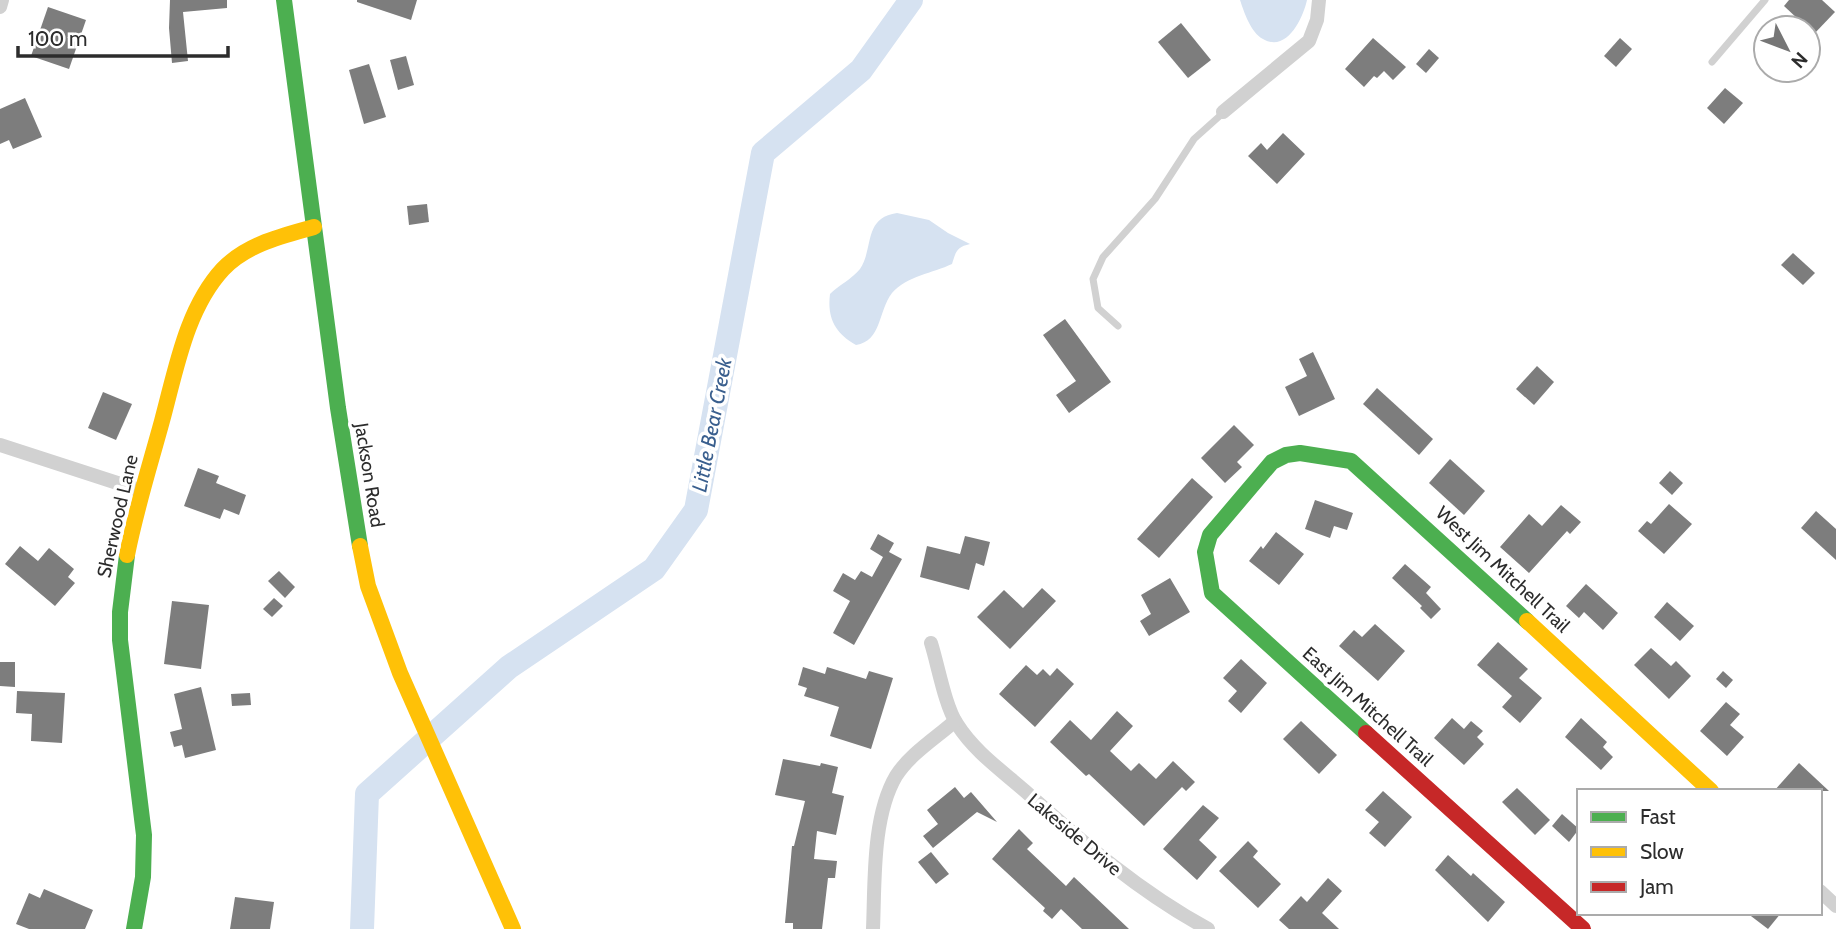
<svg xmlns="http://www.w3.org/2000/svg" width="1836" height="929" font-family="Cabin,sans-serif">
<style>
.water{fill:#d6e2f1}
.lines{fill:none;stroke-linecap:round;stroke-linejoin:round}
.river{stroke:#d6e2f1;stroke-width:24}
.building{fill:#7d7d7d}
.lane{stroke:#d1d1d1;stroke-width:7}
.street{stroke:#d1d1d1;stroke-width:14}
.fast{stroke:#4caf50;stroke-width:16}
.slow{stroke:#ffc107;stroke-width:16}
.jam{stroke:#c62828;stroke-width:16}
.labels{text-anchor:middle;stroke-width:7;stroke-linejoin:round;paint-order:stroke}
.street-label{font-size:19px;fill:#2c2c2c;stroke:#fff}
.water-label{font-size:21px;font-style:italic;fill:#3a5f8e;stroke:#fff}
</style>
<rect width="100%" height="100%" fill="#fff"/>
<g class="water">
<path d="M1240 0H1307C1303 18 1287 53 1263 39 1251 33 1244 12 1240 0Z"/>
<path d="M897 213 929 220 948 233 970 244C957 247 956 251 952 264 933 273 907 276 892 293 878 311 882 341 856 345 835 333 827 318 830 294 839 285 852 279 860 269 874 248 863 218 897 213Z"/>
</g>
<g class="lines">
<path class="river" d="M362 929 367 794 509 667 654 569 696 510 763 153 861 70 911 0"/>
</g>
<g class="building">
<path d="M170 0H227V8L183 12 188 61 172 63 169 28Z"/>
<path d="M357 0H417L411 20 357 2Z"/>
<path d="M1789 0H1822L1835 12 1814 34 1784 6Z"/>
<path d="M48 7 86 20 69 69 31 56Z"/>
<path d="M1181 23 1211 60 1188 78 1158 42Z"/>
<path d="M1373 38 1406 67 1393 80 1384 71 1377 78 1374 76 1364 87 1345 69Z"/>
<path d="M1620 38 1632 49 1616 67 1604 56Z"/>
<path d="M1429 49 1439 58 1426 73 1416 64Z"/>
<path d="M406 56 414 85 398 90 390 60Z"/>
<path d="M369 64 386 117 364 124 349 70Z"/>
<path d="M1725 88 1743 103 1724 124 1707 108Z"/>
<path d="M25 98 42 137 13 149 9 140 0 144V109Z"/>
<path d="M1283 133 1305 154 1277 184 1248 156 1261 143 1267 150Z"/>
<path d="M427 204 429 222 409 225 407 206Z"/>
<path d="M1793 253 1815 273 1803 285 1781 265Z"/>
<path d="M1065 319 1111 382 1069 413 1056 395 1076 381 1043 335Z"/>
<path d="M1313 352 1335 399 1299 416 1285 387 1307 376 1299 359Z"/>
<path d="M1537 366 1554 382 1534 405 1516 389Z"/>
<path d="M1377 388 1433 439 1419 455 1363 404Z"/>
<path d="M103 392 132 404 116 440 88 428Z"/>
<path d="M1234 425 1254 445 1237 462 1242 467 1225 483 1201 458Z"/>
<path d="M1450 459 1485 491 1464 515 1429 483Z"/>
<path d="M198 468 219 476 216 483 246 495 239 515 224 509 220 519 184 506Z"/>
<path d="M1670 471 1683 483 1672 495 1659 483Z"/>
<path d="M1192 478 1213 497 1159 558 1137 539Z"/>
<path d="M1315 500 1353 513 1347 530 1334 526 1330 538 1305 529Z"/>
<path d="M1669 504 1692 524 1664 554 1638 531 1647 521 1651 524Z"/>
<path d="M1561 505 1581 522 1570 534 1567 531 1529 573 1500 547 1529 514 1542 526Z"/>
<path d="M1816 511 1836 529V560L1801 528Z"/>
<path d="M1276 532 1304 554 1279 585 1249 561 1261 546 1263 549Z"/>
<path d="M878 534 894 543 889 552 902 559 854 645 833 633 850 601 833 591 843 573 855 580 861 571 872 577 883 557 870 549Z"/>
<path d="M965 536 990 542 984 566 976 563 969 590 920 577 927 546 960 554Z"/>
<path d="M20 546 38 561 49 548 74 569 68 577 75 583 55 606 5 564Z"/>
<path d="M1405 564 1431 587 1426 593 1441 609 1431 619 1420 608 1422 606 1392 578Z"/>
<path d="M279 571 295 587 285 598 268 581Z"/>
<path d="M1170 578 1190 612 1149 636 1140 621 1151 614 1141 595Z"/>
<path d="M1586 584 1618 613 1603 630 1584 612 1579 618 1566 606Z"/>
<path d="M1042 588 1056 601 1010 649 977 617 1004 590 1023 608Z"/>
<path d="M274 598 283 606 272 617 263 609Z"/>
<path d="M172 601 209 605 201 669 164 664Z"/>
<path d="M1667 602 1694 626 1680 641 1654 617Z"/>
<path d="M1375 624 1405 651 1378 681 1339 646 1354 630 1362 637Z"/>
<path d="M1498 642 1528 669 1519 678 1542 698 1520 723 1502 707 1512 696 1477 665Z"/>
<path d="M1651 648 1671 666 1676 661 1691 676 1669 699 1634 665Z"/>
<path d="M1241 659 1267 683 1241 713 1228 701 1237 691 1223 678Z"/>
<path d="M0 662H15V687L0 686Z"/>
<path d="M1026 665 1037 675 1043 669 1050 676 1057 668 1074 684 1035 727 999 694Z"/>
<path d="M803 667 825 674 827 667 866 679 869 671 893 678 871 749 830 736 839 707 804 696 807 688 798 685Z"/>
<path d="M1723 671 1733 680 1726 688 1716 679Z"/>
<path d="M201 687 216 750 185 758 182 745 174 747 170 732 182 729 174 694Z"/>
<path d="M17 691 65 693 62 743 31 741 32 714 16 713Z"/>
<path d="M250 693 251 705 232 706 231 694Z"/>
<path d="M1726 702 1740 714 1730 725 1744 737 1727 756 1700 731Z"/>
<path d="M1117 711 1133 726 1110 751 1131 771 1139 763 1156 779 1173 761 1195 782 1186 791 1182 787 1144 826 1089 774 1086 776 1050 742 1070 720 1091 740Z"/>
<path d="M1452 718 1464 729 1471 721 1483 731 1477 737 1484 744 1464 765 1434 738Z"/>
<path d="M1581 718 1607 742 1603 747 1613 757 1601 770 1565 737Z"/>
<path d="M1301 721 1337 755 1319 774 1283 739Z"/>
<path d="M783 759 820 766 821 763 838 767 832 793 844 796 836 835 817 831 814 859 837 861 835 878H828L822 929H793V923H785L792 846H794L805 801 775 795Z"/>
<path d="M1799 763 1829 791H1774Z"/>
<path d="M955 787 964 798 971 792 997 822 977 812 933 848 923 836 938 824 927 810Z"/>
<path d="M1517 788 1550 820 1535 835 1502 802Z"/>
<path d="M1383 791 1412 817 1385 847 1369 833 1379 822 1365 810Z"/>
<path d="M1203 805 1219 818 1199 840 1217 857 1197 880 1163 849Z"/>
<path d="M1562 814 1579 829 1569 842 1552 826Z"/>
<path d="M1019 829 1033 843 1027 849 1066 886 1074 877 1129 929H1082L1061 909 1052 919 1043 911 1045 908 992 859Z"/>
<path d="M1248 841 1258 851 1253 857 1281 884 1258 908 1219 871Z"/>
<path d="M931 852 949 874 936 884 918 862Z"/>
<path d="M1448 855 1471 876 1473 873 1505 902 1488 922 1435 870Z"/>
<path d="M1328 878 1342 891 1322 913 1339 929H1289L1279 920 1301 896 1307 902Z"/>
<path d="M44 889 93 910 85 929H29L16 924 29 893 40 898Z"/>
<path d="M235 897 274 902 270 929H230Z"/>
<path d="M1747 913H1781L1768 929Z"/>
</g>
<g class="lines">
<g class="lane">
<path d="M1712 62 1765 0"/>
<path d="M1118 326 1098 308 1093 279 1103 257 1155 199 1194 139 1223 113"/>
</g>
<g class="street">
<path d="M0 7 2 0"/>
<path d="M1223 112 1309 41 1317 20 1319 0"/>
<path d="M0 445 142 491"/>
<path d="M931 643C938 665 945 706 957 724 974 751 1001 770 1025 791 1083 843 1140 892 1208 929"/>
<path d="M1820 891 1836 906"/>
<path d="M873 929C875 882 872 817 896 776 910 754 936 738 955 721"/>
</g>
<g class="fast">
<path d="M284 0 338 408 360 546"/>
<path d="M127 555 120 612V640L144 835 143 877 134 929"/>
<path d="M1366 733 1212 593 1205 552 1210 535 1272 462 1286 455 1300 453 1351 461 1527 621"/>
</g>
<g class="slow">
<path d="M360 546 368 586 400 673 513 929"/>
<path d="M127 555C136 509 150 465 162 421 176 370 186 309 223 269 247 244 282 236 314 227"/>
<path d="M1527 621 1711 791"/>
</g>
<path class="jam" d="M1366 733 1583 929"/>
</g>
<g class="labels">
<g class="street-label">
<text transform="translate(370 475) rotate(81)" y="7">Jackson Road</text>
<text transform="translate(117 516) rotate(-77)" y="7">Sherwood Lane</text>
<text transform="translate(1503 569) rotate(43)" y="7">West Jim Mitchell Trail</text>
<text transform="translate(1368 706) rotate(42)" y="7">East Jim Mitchell Trail</text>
<text transform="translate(1075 834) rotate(40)" y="7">Lakeside Drive</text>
</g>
<g class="water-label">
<text transform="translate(712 425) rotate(-79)" y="7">Little Bear Creek</text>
</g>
</g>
<rect x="1577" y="789" width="245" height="126" fill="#ffffff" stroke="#ababab" stroke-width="2"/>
<rect x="1591" y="812" width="35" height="10" fill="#4caf50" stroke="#ababab" stroke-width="2"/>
<text x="1640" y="824" font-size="21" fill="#2c2c2c">Fast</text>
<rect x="1591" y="847" width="35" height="10" fill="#ffc107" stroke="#ababab" stroke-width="2"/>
<text x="1640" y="859" font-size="21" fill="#2c2c2c">Slow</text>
<rect x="1591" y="882" width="35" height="10" fill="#c62828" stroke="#ababab" stroke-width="2"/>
<text x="1640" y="894" font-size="21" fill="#2c2c2c">Jam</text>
<g transform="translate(1787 49) rotate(132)"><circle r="33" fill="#ffffff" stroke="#ababab" stroke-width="2"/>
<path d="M0-5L12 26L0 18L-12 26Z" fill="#767676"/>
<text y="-10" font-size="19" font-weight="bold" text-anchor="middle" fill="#2c2c2c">N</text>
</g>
<path d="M18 46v10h210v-10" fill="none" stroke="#2c2c2c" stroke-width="3.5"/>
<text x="28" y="46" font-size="21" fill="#2c2c2c" stroke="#ffffff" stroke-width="5" paint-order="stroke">100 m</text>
</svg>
